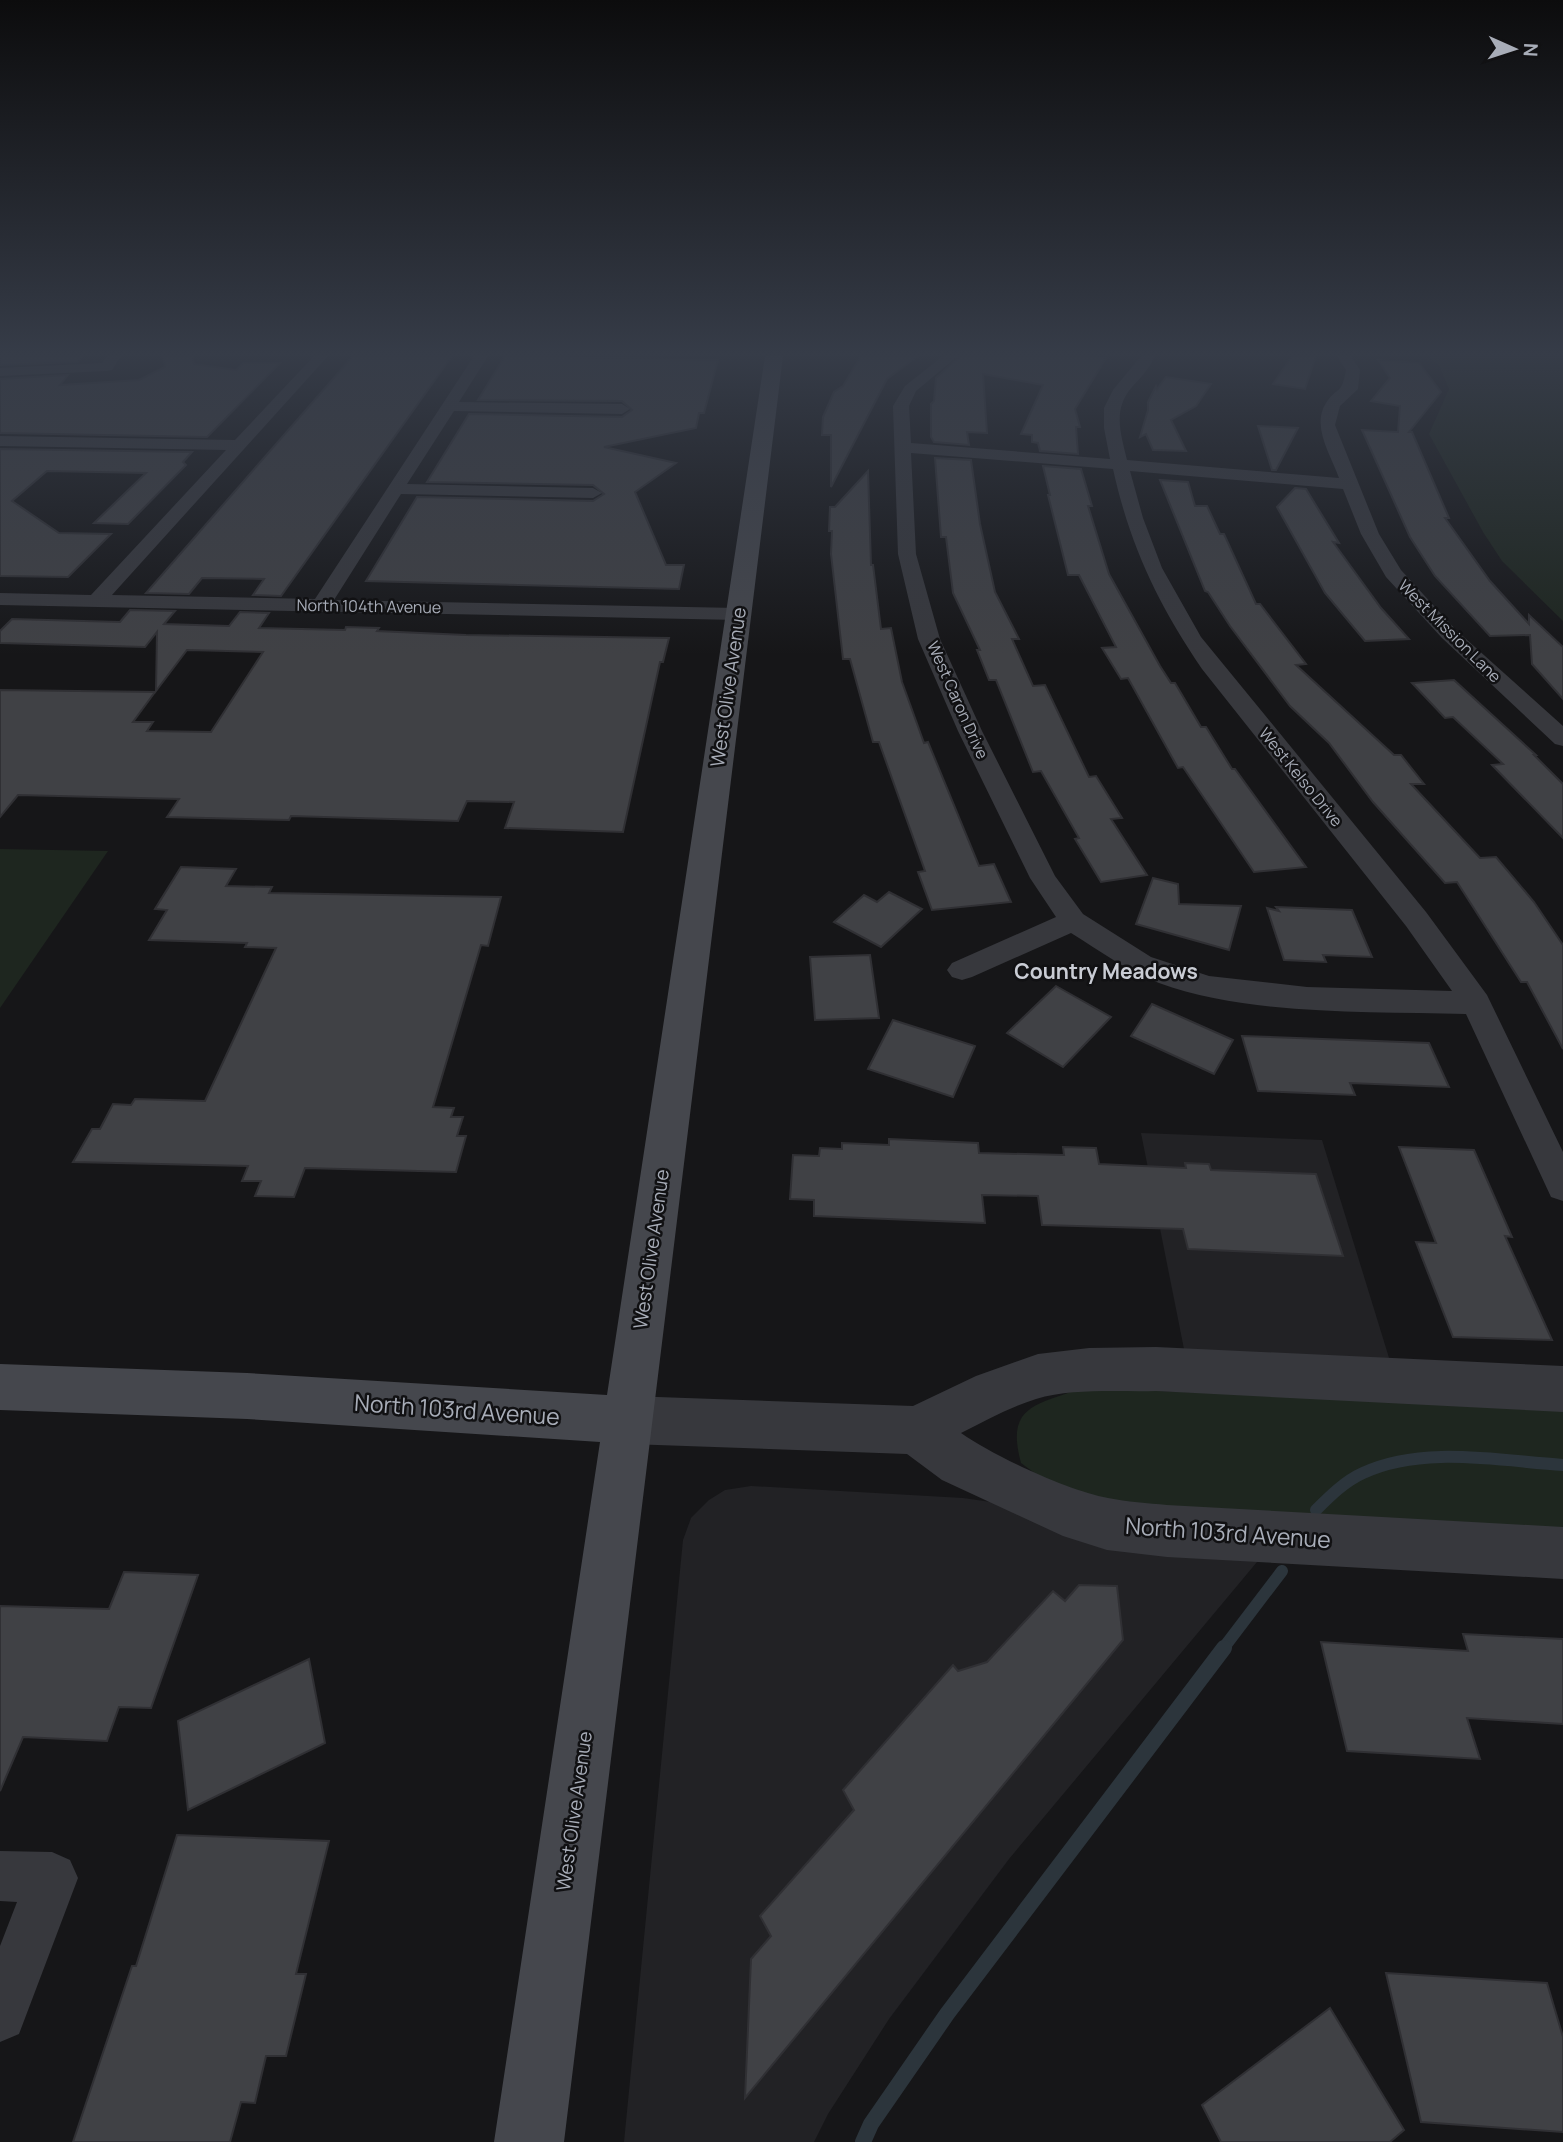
<svg xmlns="http://www.w3.org/2000/svg" width="1563" height="2142" font-family="Manrope,sans-serif">
<style>
.built{fill:#222225}
.green{fill:#1e261f}
.lines{fill:none;stroke-linecap:round;stroke-linejoin:round}
.stream-far1{stroke:#2c353c;stroke-width:12}
.stream{stroke:#2c353c;stroke-width:16}
.building{fill:#404145;stroke:#303034;stroke-width:2}
.minor{fill:#37383d;fill-rule:evenodd}
.tertiary{fill:#37383d;fill-rule:evenodd}
.secondary{fill:#45474d;fill-rule:evenodd}
.labels{text-anchor:middle;stroke-width:5;stroke-linejoin:round;paint-order:stroke}
.far-street-label{font-size:16px;fill:#a8adb8;stroke:#111113}
.street-label{font-size:19px;fill:#a8adb8;stroke:#111113}
.neighbourhood-label{font-size:21px;font-weight:bold;fill:#c9ccd4;stroke:#111113}
.near-street-label{font-size:23px;fill:#a8adb8;stroke:#111113}
</style>
<rect width="100%" height="100%" fill="#161618"/>
<g class="built">
<path d="M1141 1133 1322 1140 1390 1361 1184 1349Z"/>
<path d="M751 1486 963 1498 1005 1504 1262 1556 1009 1859 889 2019 828 2114 814 2142H624L683 1540 691 1518 709 1500 725 1490Z"/>
</g>
<g class="green">
<path d="M1428 356H1563V621L1502 561 1483 532 1429 434 1449 389 1440 367Z"/>
<path d="M0 849 108 851 0 1008Z"/>
<path d="M1082 1388 1563 1407V1535L1142 1514 1044 1480 1021 1463C1005 1405 1037 1405 1082 1388Z"/>
</g>
<g class="lines">
<g class="stream-far1">
<path d="M1316 1510C1330 1496 1345 1481 1363 1473 1423 1445 1500 1461 1563 1465"/>
<path d="M1222 1650 1282 1571"/>
</g>
<path class="stream" d="M863 2142 871 2124 947 2014 1224 1648"/>
</g>
<g class="building">
<path d="M0 356H83L78 362 0 365Z"/>
<path d="M163 356H192L194 364 236 370 243 363H280L207 437 0 433V379L68 375 60 385 139 380 165 367Z"/>
<path d="M353 356H452L281 596 253 595 264 579 202 578 189 594 146 593Z"/>
<path d="M505 356 718 360 704 413H699L696 428 604 447 676 463 635 492 666 565H684L679 589 366 581 417 497 593 501 604 494 593 485 427 482 469 414 622 417 632 410 622 401 478 400Z"/>
<path d="M861 356H918L887 379 831 487V435H822L823 417 834 392 843 386Z"/>
<path d="M960 356H1088L1106 358 1075 409 1080 427H1076L1078 454 1040 451 1038 443 1032 442V435L1021 434 1043 385 983 374 987 433 967 432 969 445 934 442 931 437V404L934 401 936 378Z"/>
<path d="M1292 356H1316L1305 389 1273 384Z"/>
<path d="M1378 360 1419 363 1441 392 1409 432H1412L1449 518H1445L1490 581 1529 624V615L1563 647V699L1532 664 1530 635 1490 636 1435 576 1410 537 1362 430 1398 432 1400 406 1371 401 1390 378Z"/>
<path d="M1166 377 1211 384 1196 406 1171 420 1186 451 1153 450 1146 434 1140 437 1148 410V402L1156 386 1157 389Z"/>
<path d="M1258 426 1298 428 1276 470H1272Z"/>
<path d="M0 449 192 452 183 462 186 465 128 524 94 523 146 473 47 471 12 501 59 533 111 534 68 577 0 576Z"/>
<path d="M935 458 971 460 980 524 995 592 1019 639H1012L1033 686 1045 685 1089 777 1096 776 1122 818 1111 819 1147 875 1101 882 1075 839 1079 838 1041 771 1033 772 996 680H989L977 650H980L953 593 946 537H941Z"/>
<path d="M1043 466 1081 469 1092 506H1088L1109 574 1160 666 1171 683H1175L1201 727H1206L1232 769H1235L1306 867 1254 872 1183 767 1178 768 1128 678 1121 679 1102 648 1116 647 1079 575H1068L1048 495H1050Z"/>
<path d="M868 471 871 565H873L881 629 891 628 902 682 924 743 928 742 979 866 994 864 1011 902 932 910 918 872 925 871 879 742H873L850 659H843L831 554 832 531H829L830 507H835Z"/>
<path d="M1160 480 1188 482 1195 506H1207L1220 534H1224L1256 604H1260L1306 664 1296 665 1394 755H1401L1424 784H1411L1480 858 1496 857 1534 902 1563 945V1049L1527 982H1521L1457 882 1445 883 1373 802 1329 743 1290 706 1230 626 1208 592 1205 591Z"/>
<path d="M1295 488 1306 489 1339 543 1333 542 1381 608 1409 639 1365 641 1325 593 1277 507Z"/>
<path d="M130 610 175 611 164 624 229 626 240 612 269 613 259 628 345 630 346 627 379 628 377 631 466 635 669 638 663 662H660L623 832 505 828 514 802 467 801 458 821 291 816 289 820 167 817 179 799 18 795 0 817V690L155 692 133 722H153L147 731 211 732 263 652 187 650 156 691 157 632 145 647 0 643V631L12 619 120 622Z"/>
<path d="M1454 680 1536 755H1534L1563 784V838L1492 765 1503 764 1453 717 1445 718 1412 683Z"/>
<path d="M181 867 236 869 226 886 272 887 269 893 501 897 488 946 481 945 433 1107 454 1108 451 1117H463L457 1136H466L456 1172 305 1168 294 1197 255 1196 261 1181H242L248 1166 73 1162 92 1129H100L113 1104 131 1105 135 1099 205 1101 276 948 245 947 247 943 149 940 167 910 155 909Z"/>
<path d="M1153 878 1178 884 1179 904 1241 906 1229 950 1136 924Z"/>
<path d="M889 892 922 909 881 947 834 922 864 895 877 902Z"/>
<path d="M1276 907 1352 910 1372 957 1323 955 1326 962 1284 960 1267 908 1279 911Z"/>
<path d="M870 955 879 1018 815 1020 810 957Z"/>
<path d="M1056 986 1111 1017 1063 1067 1007 1033Z"/>
<path d="M1152 1004 1233 1040 1214 1074 1131 1036Z"/>
<path d="M893 1020 975 1046 953 1097 868 1069Z"/>
<path d="M1242 1036 1429 1043 1449 1087 1350 1083 1355 1095 1258 1091Z"/>
<path d="M889 1139 978 1143 979 1153 1064 1155 1063 1147 1096 1148 1099 1164 1186 1168 1185 1163 1209 1164 1211 1170 1316 1174 1343 1256 1188 1249 1183 1229 1042 1225 1038 1196 982 1195 985 1223 814 1216V1200L790 1199 793 1155 819 1156 820 1148 842 1149V1143L889 1145Z"/>
<path d="M1399 1147 1474 1150 1512 1237 1505 1236 1552 1340 1453 1337 1416 1242 1436 1243Z"/>
<path d="M124 1572 198 1575 151 1708 119 1707 107 1741 23 1737 0 1791V1606L109 1609Z"/>
<path d="M1079 1585 1117 1586 1123 1640 745 2098 751 1959 771 1936 760 1916 854 1810 843 1790 953 1665 958 1671 987 1662 1053 1591 1065 1601Z"/>
<path d="M1463 1634 1563 1639V1724L1467 1718 1480 1759 1347 1751 1321 1642 1468 1651Z"/>
<path d="M309 1659 325 1743 188 1810 178 1721Z"/>
<path d="M177 1835 329 1841 296 1974H306L286 2056H266L255 2103 241 2102 230 2142H73L132 1966H136Z"/>
<path d="M1386 1973 1547 1983 1563 2037V2132L1421 2122Z"/>
<path d="M1330 2008 1404 2130 1390 2142H1221L1202 2105Z"/>
</g>
<g class="lines">
<g class="minor">
<path d="M107 356H121L112 370 107 371 0 376V368L102 363Z"/>
<path d="M314 356H328L112 595 315 599 474 356H488L459 402 622 404 630 409 622 414 454 411 407 484 593 488 602 493 593 498 401 494 334 600 738 608 745 610 748 614 745 618 738 620 0 605V593L91 595 226 450 0 446V436L235 440Z"/>
<path d="M943 356H958L916 391 909 406 911 443 1110 459 1104 428V408L1113 390 1141 356H1155C1150 368 1141 377 1132 387 1112 410 1121 434 1127 460L1339 478C1331 455 1311 426 1326 403 1338 385 1341 397 1346 370L1337 356H1351L1360 370 1358 389 1340 406 1335 425 1379 534 1401 570 1456 630 1563 726V746L1555 744 1442 638 1386 577 1361 534 1343 489 1130 471 1143 518 1162 568 1201 637 1426 912 1487 995 1563 1152V1201L1551 1197 1466 1014C1369 1011 1250 1016 1159 983 1127 971 1100 951 1071 933L972 977 962 980 952 977 947 970 952 963 1056 917 1030 878 958 731 918 639 898 554 893 406 905 386ZM911 453 1113 469C1130 546 1158 604 1202 669L1406 926 1452 991 1307 987 1209 976 1151 957 1083 914 1055 876 982 731 940 639 916 554Z"/>
<path d="M0 1851 52 1852 70 1860 78 1878 19 2034 0 2042V1946L17 1902 0 1901Z"/>
</g>
<path class="tertiary" d="M1156 1347 1563 1366V1412L1156 1391C1117 1392 1073 1388 1036 1399 1010 1407 985 1421 961 1433 994 1456 1068 1491 1108 1498 1127 1502 1148 1503 1167 1505L1563 1527V1579L1167 1557 1107 1550 1063 1536 942 1480 907 1454 629 1444 612 1437 605 1420 612 1403 629 1396 913 1406 976 1376 1038 1354 1089 1348Z"/>
<path class="secondary" d="M765 356H783L564 2142H494L600 1442 247 1419 0 1410V1364L247 1373 607 1395Z"/>
</g>
<linearGradient id="sky" x2="0" y2="1"><stop stop-color="#0c0c0d"/><stop offset="0.54" stop-color="#363c48"/><stop offset="1" stop-color="#363c48" stop-opacity="0"/></linearGradient>
<rect width="1563" height="655" fill="url(#sky)"/>
<g class="labels">
<g class="far-street-label">
<text transform="translate(369 606) rotate(1)" y="6">North 104th Avenue</text>
<text transform="translate(1450 631) rotate(45)" y="6">West Mission Lane</text>
<text transform="translate(958 700) rotate(66)" y="6">West Caron Drive</text>
<text transform="translate(1301 777) rotate(51)" y="6">West Kelso Drive</text>
</g>
<g class="street-label">
<text transform="translate(728 687) rotate(-82)" y="7">West Olive Avenue</text>
<text transform="translate(651 1249) rotate(-82)" y="7">West Olive Avenue</text>
<text transform="translate(574 1811) rotate(-82)" y="7">West Olive Avenue</text>
</g>
<g class="neighbourhood-label">
<text x="1106" y="979">Country Meadows</text>
</g>
<g class="near-street-label">
<text transform="translate(457 1410) rotate(4)" y="8">North 103rd Avenue</text>
<text transform="translate(1228 1533) rotate(4)" y="8">North 103rd Avenue</text>
</g>
</g>
<g transform="translate(1514 49) rotate(93)" stroke="#111113" stroke-width="5" paint-order="stroke">
<path d="M0-5L12 26L0 18L-12 26Z" fill="#a8adb8"/>
<text y="-10" font-size="19" font-weight="bold" text-anchor="middle" fill="#a8adb8">N</text>
</g>
</svg>
